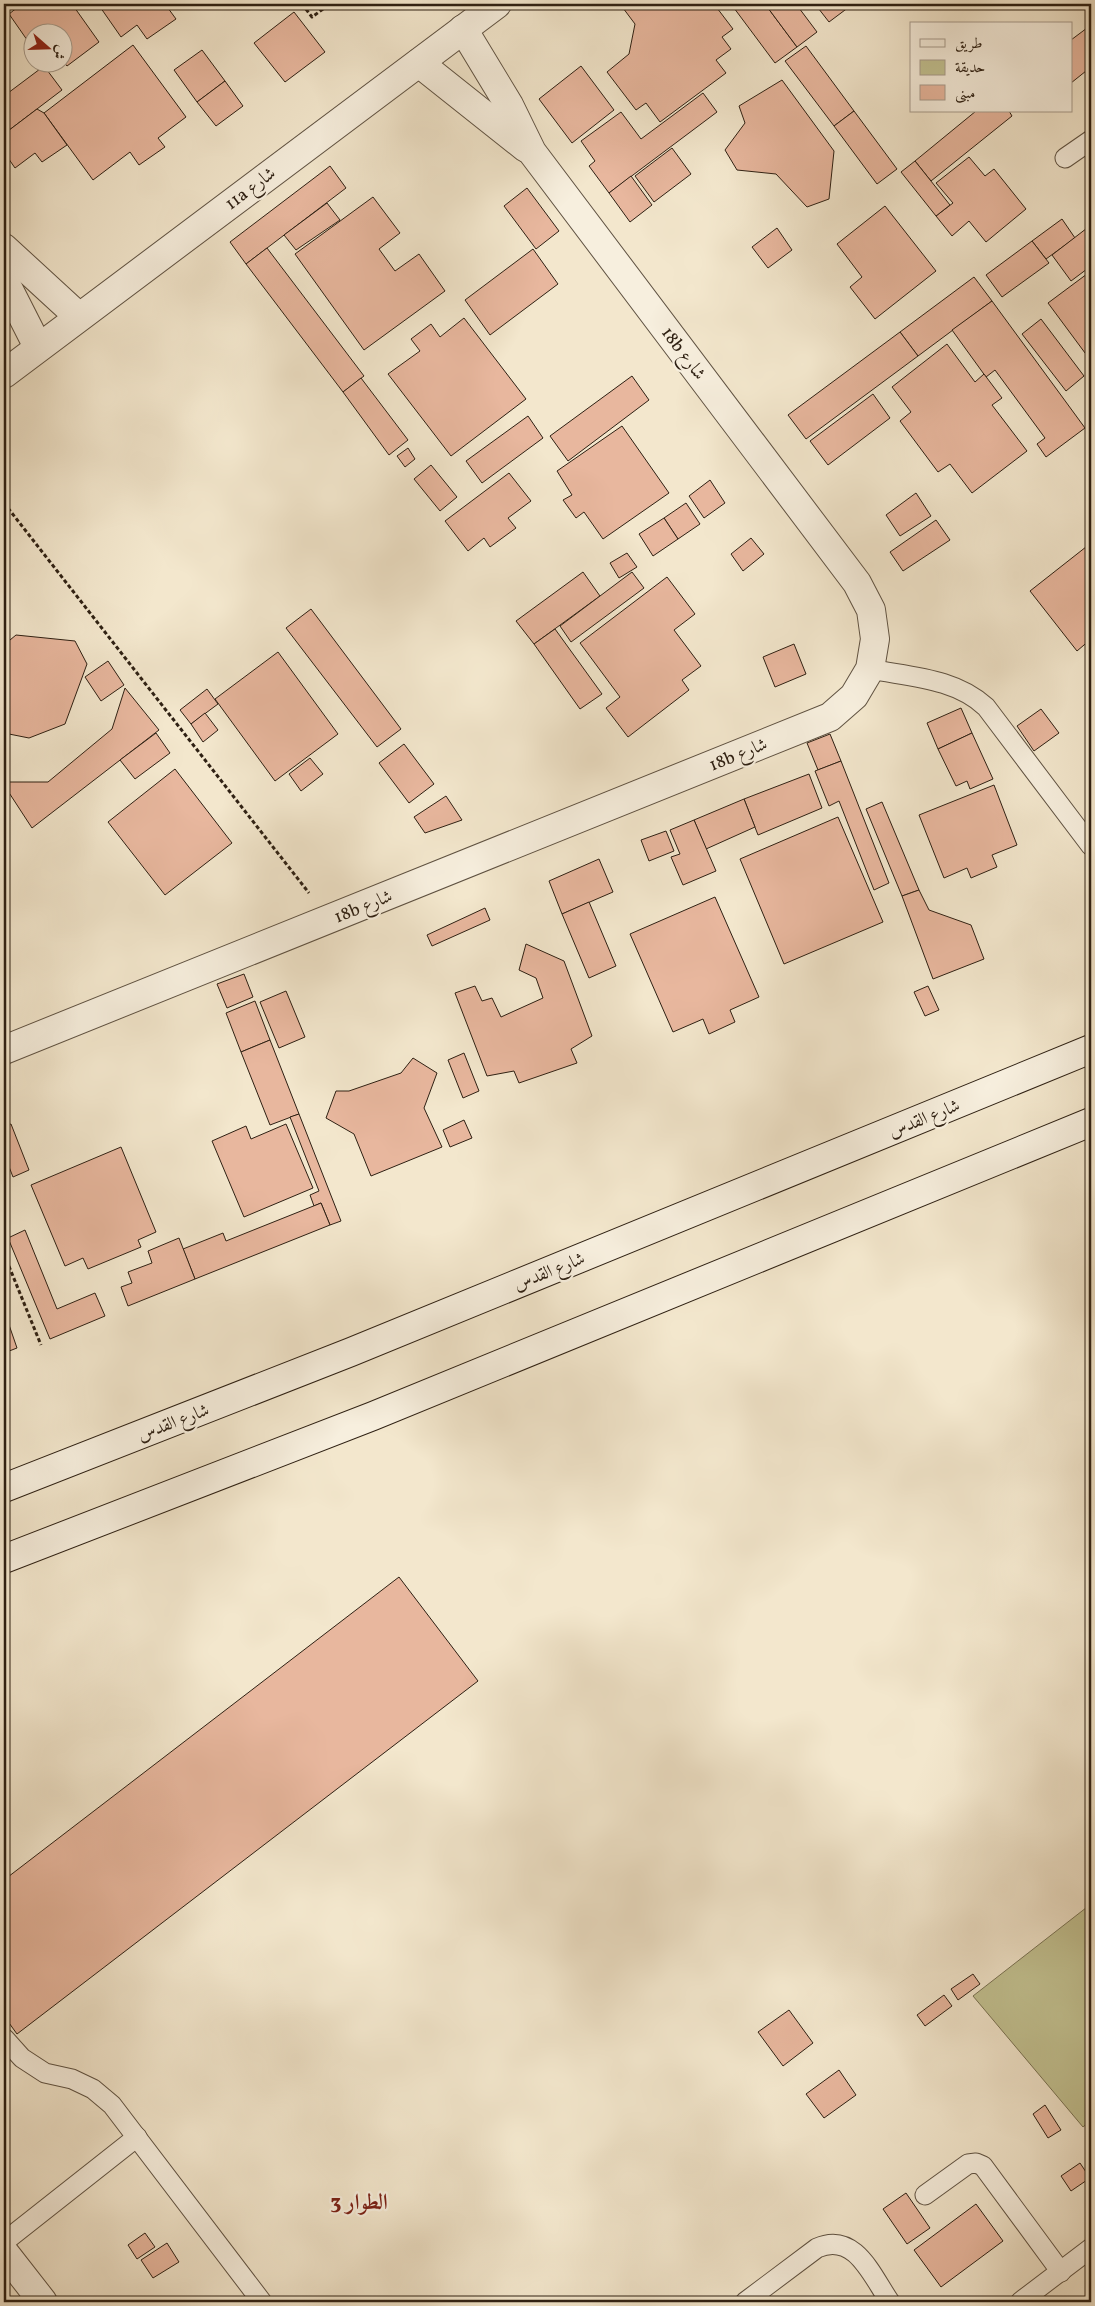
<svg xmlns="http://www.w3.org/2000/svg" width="1095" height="2306" font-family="Vollkorn,Amiri,serif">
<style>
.green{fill:#c3c393;stroke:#787253}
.building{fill:#e8b79e;stroke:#2e2013}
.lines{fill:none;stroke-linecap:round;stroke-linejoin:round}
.service-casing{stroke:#5f5242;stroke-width:21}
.minor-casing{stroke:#5f5242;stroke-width:30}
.secondary-casing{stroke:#2e2013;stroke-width:30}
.path{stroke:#2e2013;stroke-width:3;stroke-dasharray:4 2.5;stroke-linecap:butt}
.service{stroke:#f7efde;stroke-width:19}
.minor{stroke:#f7efde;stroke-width:28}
.secondary{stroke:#f7efde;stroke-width:28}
.labels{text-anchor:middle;stroke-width:4.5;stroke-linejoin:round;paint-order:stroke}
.street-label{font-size:18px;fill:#2e2013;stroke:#f7efde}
.district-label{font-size:22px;font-weight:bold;fill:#7a1f14;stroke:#f7efde}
</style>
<rect width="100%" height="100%" fill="#f3e7cd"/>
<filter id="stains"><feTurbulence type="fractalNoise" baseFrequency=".004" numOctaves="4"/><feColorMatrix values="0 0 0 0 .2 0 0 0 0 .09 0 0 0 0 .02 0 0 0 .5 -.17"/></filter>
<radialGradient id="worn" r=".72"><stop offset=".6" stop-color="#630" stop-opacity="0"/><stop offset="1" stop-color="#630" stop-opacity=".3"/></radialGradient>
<path class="green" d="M1091 1904V2120L1083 2127 973 1996Z"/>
<g class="building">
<path d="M16 4H72L99 42 67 66 62 60V32H32V47L9 14 18 7Z"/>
<path d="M98 4H165L176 19 147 39 137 25 121 37Z"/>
<path d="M620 4H714L733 29 722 37 731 49 716 60 726 73 660 122 646 103 636 110 607 72 629 54 635 24Z"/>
<path d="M731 4H765L797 47 775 63Z"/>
<path d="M765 4H796L817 32 797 47Z"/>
<path d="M815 4H853L829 22Z"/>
<path d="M294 12 325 52 285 82 254 43Z"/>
<path d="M1087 28 1091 34V67L1071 83V40Z"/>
<path d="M133 45 186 117 158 138 165 147 139 165 130 152 93 180 44 113Z"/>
<path d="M806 46 854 111 834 126 785 61Z"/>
<path d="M202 50 225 81 197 102 174 70Z"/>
<path d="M44 66 62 90 4 134V96Z"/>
<path d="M581 66 614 110 572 143 539 99Z"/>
<path d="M782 80 834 151 829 199 807 207 776 174 737 170 725 150 745 123 739 106Z"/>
<path d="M225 81 243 106 216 126 197 102Z"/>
<path d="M703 93 717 112 609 193 589 166 595 161 581 141 621 112 641 139Z"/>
<path d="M37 109 44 113 67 145 42 162 35 153 15 168 4 152V134Z"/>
<path d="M854 111 897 169 877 184 834 126Z"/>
<path d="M976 111H1009L1012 116 931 181 915 161Z"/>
<path d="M672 148 691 174 654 202 635 176Z"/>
<path d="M969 157 985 176 994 169 1026 209 986 242 969 221 952 236 936 216 953 203 936 183Z"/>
<path d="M915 161 950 205 936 216 901 172Z"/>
<path d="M330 166 346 188 246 264 230 242Z"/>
<path d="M631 176 652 205 630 222 609 193Z"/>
<path d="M527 188 559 231 536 249 504 206Z"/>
<path d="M373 197 400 233 379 249 395 271 419 254 445 291 364 350 295 254Z"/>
<path d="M327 203 340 220 296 250 284 235Z"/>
<path d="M885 206 936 271 875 319 850 287 862 277 837 244Z"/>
<path d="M1062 219 1075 238 1046 259 1032 241Z"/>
<path d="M1091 225V266L1071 281 1052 255Z"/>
<path d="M777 228 792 250 768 268 752 247Z"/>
<path d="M1032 241 1049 263 1002 297 986 275Z"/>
<path d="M267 248 364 376 343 392 246 264Z"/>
<path d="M533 249 558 284 490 335 465 300Z"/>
<path d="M1091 271V361L1048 303Z"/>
<path d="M974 277 992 301 918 356 900 332Z"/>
<path d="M992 301 1085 428 1046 457 1037 444 1045 438 995 370 986 377 952 330Z"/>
<path d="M464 318 526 399 451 456 388 374 420 351 411 339 431 324 440 337Z"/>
<path d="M1041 319 1084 376 1066 391 1022 334Z"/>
<path d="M900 332 918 356 806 439 788 415Z"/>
<path d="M947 344 975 382 984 374 1002 398 992 405 1027 451 972 493 950 464 938 472 900 421 911 412 892 387Z"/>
<path d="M632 376 649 400 568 461 550 436Z"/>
<path d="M361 378 408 440 389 455 343 392Z"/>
<path d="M873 394 890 418 828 465 810 441Z"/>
<path d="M528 416 543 438 482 483 466 461Z"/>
<path d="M622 426 669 493 603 539 584 512 576 518 563 500 572 495 557 471Z"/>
<path d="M408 448 415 459 405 467 397 456Z"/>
<path d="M431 465 457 497 440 511 414 479Z"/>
<path d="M509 473 531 501 508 518 516 528 490 547 484 538 468 551 445 521Z"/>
<path d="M710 480 725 503 704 518 689 496Z"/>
<path d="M916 493 931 516 900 536 886 515Z"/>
<path d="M686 503 700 524 678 539 664 518Z"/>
<path d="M664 518 678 539 653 556 639 534Z"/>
<path d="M936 520 950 540 903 571 890 552Z"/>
<path d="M751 538 764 554 743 571 731 554Z"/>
<path d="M1091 543V639L1077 651 1030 591Z"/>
<path d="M627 553 637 567 619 578 610 563Z"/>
<path d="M583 572 600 596 534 644 516 621Z"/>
<path d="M632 572 644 588 571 642 560 626Z"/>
<path d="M667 577 695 614 674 630 701 666 682 680 689 690 628 737 606 708 620 697 580 643Z"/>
<path d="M311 609 401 729 377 747 286 628Z"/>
<path d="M555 629 602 694 580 709 534 644Z"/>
<path d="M16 635 75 641 87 664 65 724 29 738 4 733V645Z"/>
<path d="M794 644 806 674 775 687 763 657Z"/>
<path d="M278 652 338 734 275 781 215 699Z"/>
<path d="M108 661 124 685 101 701 85 677Z"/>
<path d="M125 688 159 730 32 828 4 785V782H48L112 729Z"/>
<path d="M207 689 218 704 191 724 180 710Z"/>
<path d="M961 708 972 733 938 749 927 723Z"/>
<path d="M1041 709 1059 733 1034 751 1017 726Z"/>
<path d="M205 713 218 730 203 742 191 724Z"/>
<path d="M156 733 170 753 135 779 120 760Z"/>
<path d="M972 733 993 779 970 789 967 781 956 786 938 749Z"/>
<path d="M830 734 841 761 818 770 807 743Z"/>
<path d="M404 744 434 784 409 803 379 763Z"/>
<path d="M310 758 323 774 301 791 289 774Z"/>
<path d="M841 761 889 883 874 890 839 801 829 806 815 771Z"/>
<path d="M175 769 232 843 165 895 108 822Z"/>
<path d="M809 774 822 808 758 835 744 799Z"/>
<path d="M994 785 1017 845 992 855 997 867 971 878 967 868 944 878 919 815Z"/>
<path d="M446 796 462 820 425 833 414 817Z"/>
<path d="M744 799 755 827 706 849 694 820Z"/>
<path d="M882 802 919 890 902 896 866 809Z"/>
<path d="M838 817 883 922 784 964 740 859Z"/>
<path d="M694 820 716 871 683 885 671 857 680 854 670 830Z"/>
<path d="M666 831 674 851 649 861 641 840Z"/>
<path d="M599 859 613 892 562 914 549 881Z"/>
<path d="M919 890 929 910 971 925 984 959 933 979 902 896Z"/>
<path d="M715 897 759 997 730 1010 735 1022 709 1034 703 1019 673 1032 630 934Z"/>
<path d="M589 902 616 966 589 978 562 914Z"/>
<path d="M485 908 490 920 432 946 427 935Z"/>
<path d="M526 944 564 961 592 1036 571 1049 577 1063 519 1083 514 1071 487 1076 455 993 475 986 482 1001 492 998 501 1017 543 998 536 978 519 970Z"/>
<path d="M244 974 253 997 227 1008 217 984Z"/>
<path d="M928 986 939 1010 925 1016 914 992Z"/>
<path d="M286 991 305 1037 279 1048 260 1002Z"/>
<path d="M255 1001 270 1040 241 1052 226 1013Z"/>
<path d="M270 1040 299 1114 270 1125 241 1052Z"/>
<path d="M464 1053 479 1091 463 1098 448 1060Z"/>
<path d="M413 1058 437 1073 424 1108 442 1147 371 1176 354 1134 326 1118 336 1091H349L401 1073Z"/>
<path d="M299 1114 341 1221 330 1225 321 1203 314 1206 310 1195 319 1191 290 1117Z"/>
<path d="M464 1120 472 1138 450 1147 443 1130Z"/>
<path d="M11 1124 29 1170 13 1177 4 1154V1126Z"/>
<path d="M286 1124 313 1188 244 1217 212 1141 246 1126 251 1139Z"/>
<path d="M121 1147 156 1232 138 1240 141 1247 88 1269 83 1258 65 1266 31 1185Z"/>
<path d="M321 1203 330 1225 195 1279 183 1249 223 1233 226 1241Z"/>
<path d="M25 1230 57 1309 95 1293 105 1316 50 1339 8 1238Z"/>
<path d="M179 1238 195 1279 128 1306 121 1287 132 1283 128 1272 152 1263 148 1251Z"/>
<path d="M7 1319 17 1348 4 1353V1321Z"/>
<path d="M399 1577 478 1681 17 2034 4 2016V1880Z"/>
<path d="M973 1974 980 1984 958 2000 951 1989Z"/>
<path d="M944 1995 952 2006 925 2026 917 2015Z"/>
<path d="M789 2010 813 2043 783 2066 758 2032Z"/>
<path d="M839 2070 856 2095 824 2118 806 2094Z"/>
<path d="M1045 2105 1061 2130 1048 2138 1033 2114Z"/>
<path d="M1080 2163 1090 2178 1071 2191 1061 2176Z"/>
<path d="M906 2193 930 2228 907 2244 883 2209Z"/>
<path d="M976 2204 1003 2241 941 2287 914 2250Z"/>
<path d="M145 2233 155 2247 137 2259 128 2245Z"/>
<path d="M167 2243 179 2262 153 2278 141 2260Z"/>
</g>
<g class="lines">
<defs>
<g id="service">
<path d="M1065 158 1091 140"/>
<path d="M870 669C910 677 955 678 986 707L1091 846"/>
<path d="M4 2038 22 2058 45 2073 72 2079 93 2089 112 2105 262 2302"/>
<path d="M925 2195 968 2164 976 2163 983 2166 1061 2272"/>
<path d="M4 2242 137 2137"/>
<path d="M745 2302 817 2248C855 2231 872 2276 890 2302"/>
<path d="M1020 2302 1091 2248"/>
</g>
<g id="minor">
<path d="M419 63 526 148"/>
<path d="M4 248 78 316"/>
<path d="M4 280 38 347"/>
<path d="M4 374 497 4"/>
<path d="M4 1050 830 717 854 696 870 669 875 639 871 610 857 583 532 152 509 105 463 29"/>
<path d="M4 2252 43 2302"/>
</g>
<g id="secondary">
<path d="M4 1488 351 1352 1091 1049"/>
<path d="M4 1559 373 1416 1091 1122"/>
</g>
</defs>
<use href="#service" class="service-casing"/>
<use href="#minor" class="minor-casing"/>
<use href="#secondary" class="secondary-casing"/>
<g class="path">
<path d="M302 4 312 17 330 4"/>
<path d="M4 503 309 893"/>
<path d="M4 1254 41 1345"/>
</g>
<use href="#service" class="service"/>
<use href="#minor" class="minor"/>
<use href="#secondary" class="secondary"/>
</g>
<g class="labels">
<g class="street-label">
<text transform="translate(250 188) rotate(-37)" y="6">11a شارع</text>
<text transform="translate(684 353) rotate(53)" y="6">18b شارع</text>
<text transform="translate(738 754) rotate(-22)" y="6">18b شارع</text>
<text transform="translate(363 906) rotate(-22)" y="6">18b شارع</text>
<text transform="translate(924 1118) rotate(-22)" y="6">شارع القدس</text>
<text transform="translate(549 1271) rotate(-22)" y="6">شارع القدس</text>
<text transform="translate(173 1422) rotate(-21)" y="6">شارع القدس</text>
</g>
<g class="district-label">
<text x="359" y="2209">الطوار 3</text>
</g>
</g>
<rect width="1095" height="2306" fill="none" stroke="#f3e7cd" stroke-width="20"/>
<rect x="5" y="5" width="1085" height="2296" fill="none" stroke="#2e2013" stroke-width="2.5"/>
<rect x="10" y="10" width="1075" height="2286" fill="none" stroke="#2e2013"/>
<rect x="910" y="22" width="162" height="90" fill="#f7efde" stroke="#a79c8d"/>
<rect x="920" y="39" width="25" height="8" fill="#f7efde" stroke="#a79c8d"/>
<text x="955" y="48" font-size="15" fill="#2e2013">طريق</text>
<rect x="920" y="60" width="25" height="15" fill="#c3c393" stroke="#a79c8d"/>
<text x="955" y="72" font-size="15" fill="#2e2013">حديقة</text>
<rect x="920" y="85" width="25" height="15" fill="#e8b79e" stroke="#a79c8d"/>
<text x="955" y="98" font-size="15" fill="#2e2013">مبنى</text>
<g transform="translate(48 48) rotate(110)"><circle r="24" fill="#f7efde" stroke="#a79c8d"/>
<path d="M0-4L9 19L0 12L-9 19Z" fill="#8f2418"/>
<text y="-8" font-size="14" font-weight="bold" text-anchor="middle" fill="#2e2013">ش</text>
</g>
<rect width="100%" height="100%" filter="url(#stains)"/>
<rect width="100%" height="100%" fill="url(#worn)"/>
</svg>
